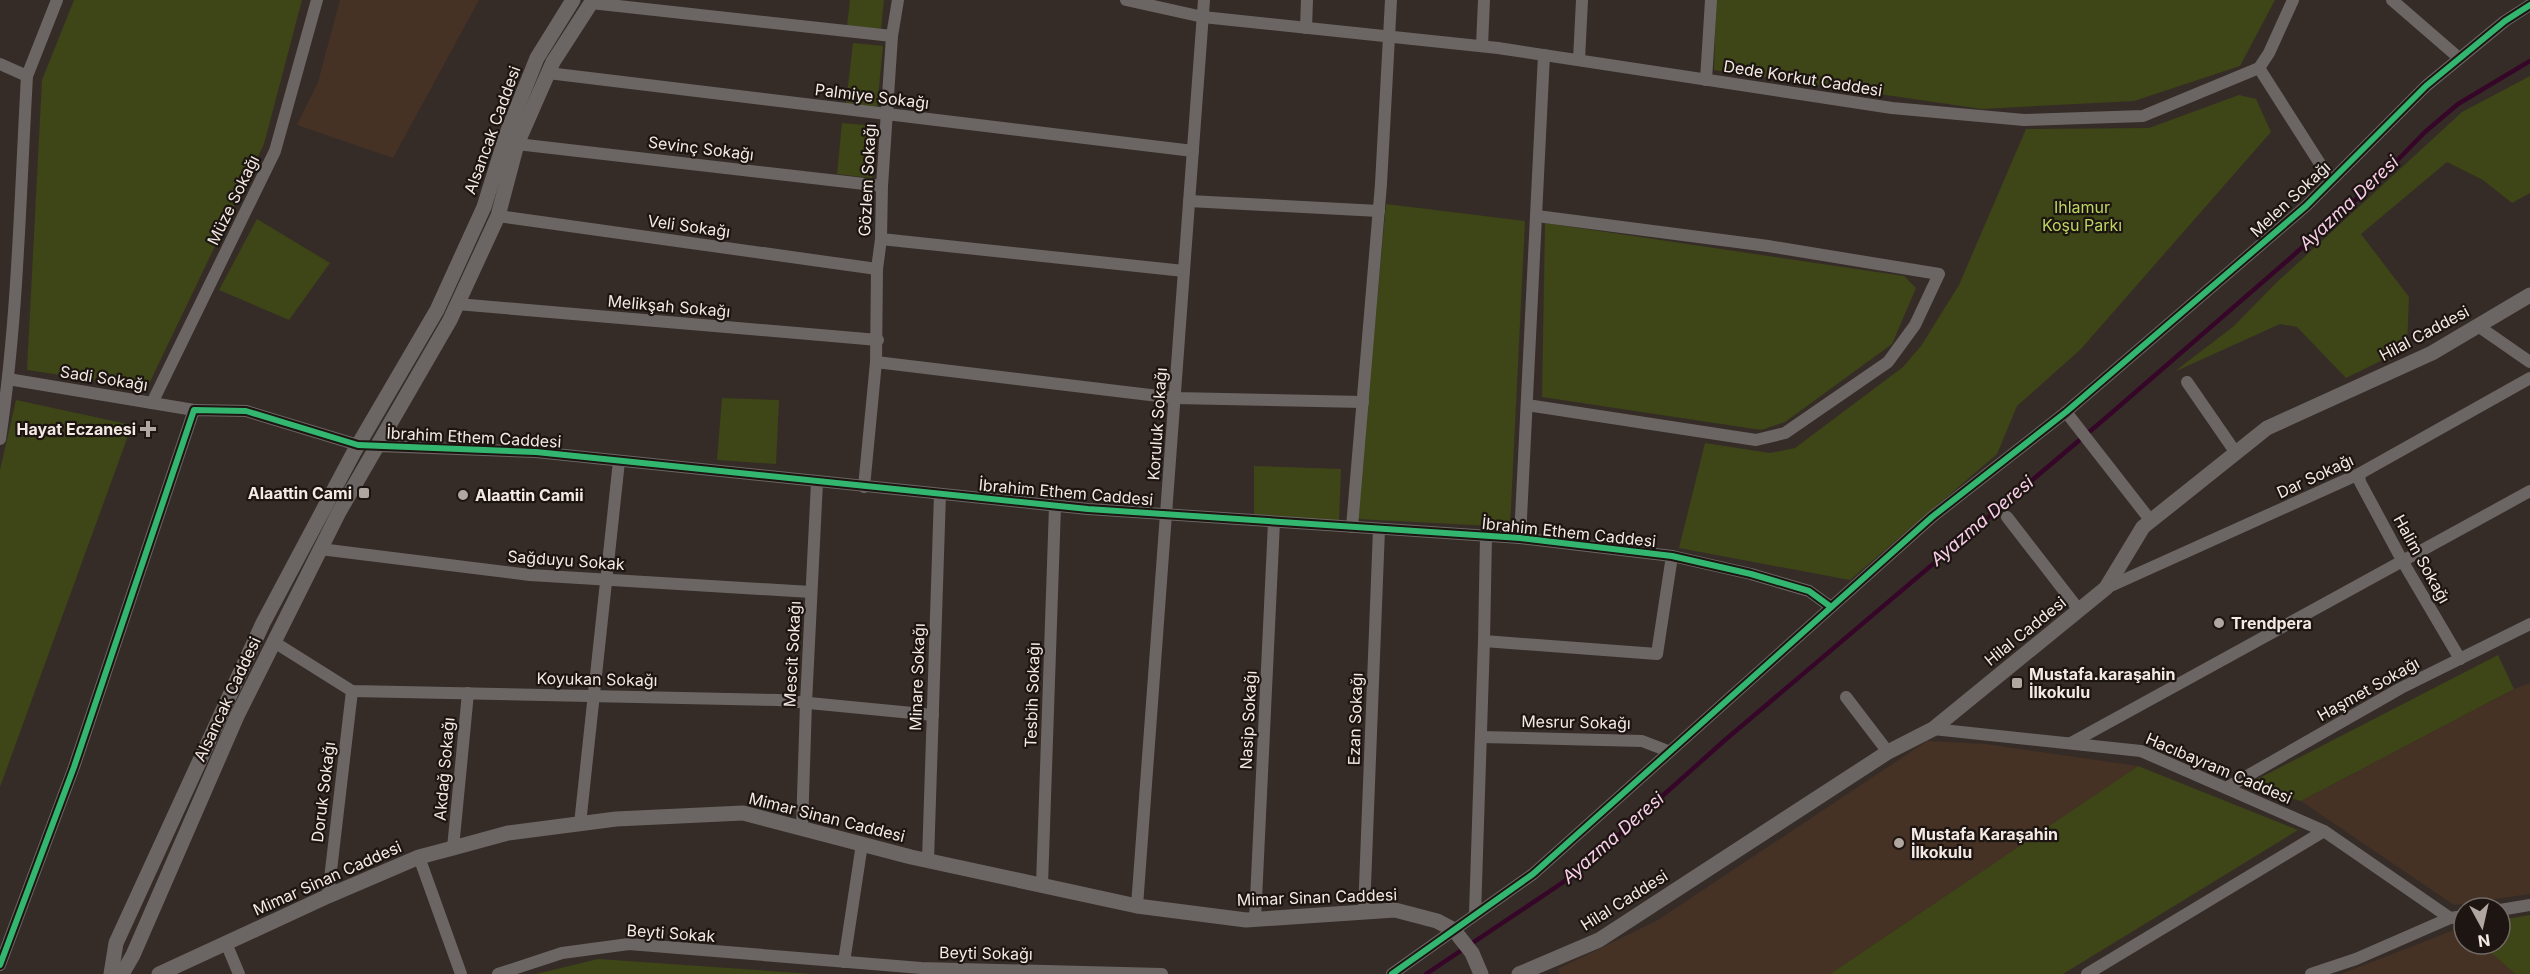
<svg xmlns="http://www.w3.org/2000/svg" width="2530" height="974" font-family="Inter,sans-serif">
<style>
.built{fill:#463125}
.green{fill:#3e4517}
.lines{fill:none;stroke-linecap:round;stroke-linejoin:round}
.stream{stroke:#360628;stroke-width:4.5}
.minor{stroke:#6b6664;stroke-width:12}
.tertiary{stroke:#6b6664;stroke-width:15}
.cycleway-casing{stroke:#1c1511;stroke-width:10}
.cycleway{stroke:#33b770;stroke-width:6}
.poi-dot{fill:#b1a7a1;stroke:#1c1511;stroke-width:2}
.labels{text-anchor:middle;stroke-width:4.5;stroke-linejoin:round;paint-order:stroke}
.street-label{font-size:16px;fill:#f4e9e3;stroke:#1c1511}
.park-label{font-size:16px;fill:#bfd761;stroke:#1c1511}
.poi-label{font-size:16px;font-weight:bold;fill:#f4e9e3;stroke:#1c1511;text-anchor:start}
.water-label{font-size:18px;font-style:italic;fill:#f9cee8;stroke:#1c1511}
</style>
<rect width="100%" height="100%" fill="#352c27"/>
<g class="built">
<path d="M340 0H479L393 158 297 125 318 82Z"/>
<path d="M2530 683V894L2454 905 2301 801 2514 689Z"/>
<path d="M1927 741 1986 744 2138 766 1830 974H1560L1558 969 1658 920Z"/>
<path d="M2462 927 2464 929V944H2481L2515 974H2341Z"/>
</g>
<g class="green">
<path d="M74 0H302L264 144 147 388 27 370 42 80Z"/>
<path d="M850 0H884L881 29 847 26Z"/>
<path d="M1705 0H2275L2240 66 2134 101 1982 109 1714 70 1716 2Z"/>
<path d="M853 43 883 46 877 107 846 103Z"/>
<path d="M2530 76V193L2512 203 2483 180 2447 162 2361 234 2409 297 2407 348 2346 378 2297 327 2280 324 2174 372 2234 326 2275 284 2462 112Z"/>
<path d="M2239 95 2256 99 2271 132 2080 350 2017 406 1997 454 1850 580 1679 548 1705 443 1770 453 1795 448 1903 367 1921 346 1959 285 2026 129 2149 128Z"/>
<path d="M842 123 877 126 872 178 837 174Z"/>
<path d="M1386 204 1525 221 1510 527 1357 519Z"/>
<path d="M257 219 330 263 289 320 219 290Z"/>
<path d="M1545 223 1904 276 1916 288 1892 344 1785 422 1761 430 1542 397Z"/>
<path d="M722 398 779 400 776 464 717 460Z"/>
<path d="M16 400 132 425 0 787V470Z"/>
<path d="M1254 466 1341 469 1339 522 1254 518Z"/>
<path d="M2498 655 2514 689 2301 801 2246 785Z"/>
<path d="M2138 766 2298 830 2063 974H1830Z"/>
<path d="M2530 915V974H2515L2481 944H2500V920Z"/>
<path d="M598 959 813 974H536Z"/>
</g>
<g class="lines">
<path class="stream" d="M1426 974 1562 883 1603 849 1725 740 2108 416 2287 261 2380 178 2425 132 2458 104 2530 61"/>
<g class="minor">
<path d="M1126 0 1203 17 1498 48 1892 108 2024 120 2143 116 2259 68 2331 181"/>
<path d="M2392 0 2459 58"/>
<path d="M591 3 892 36"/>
<path d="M1306 28 1307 0"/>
<path d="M1482 46 1484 0"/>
<path d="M1579 60 1582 0"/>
<path d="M0 64 27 76 57 0"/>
<path d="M2259 68 2269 53 2293 0"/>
<path d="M548 73 1193 151"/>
<path d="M1706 80 1711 0"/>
<path d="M517 144 882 186"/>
<path d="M1189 201 1379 211"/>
<path d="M498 216 877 269"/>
<path d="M881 239 1184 271"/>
<path d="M457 304 878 340"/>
<path d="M2478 326 2530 362"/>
<path d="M876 362 877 269 881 239 882 186 892 36 898 0"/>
<path d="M8 379 194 410"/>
<path d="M2187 382 2236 453"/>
<path d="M152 403 275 151 317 0"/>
<path d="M1527 405 1756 440 1785 433 1888 362 1915 325 1939 274 1768 246 1537 216"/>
<path d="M2066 412 2151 521"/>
<path d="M0 439C18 319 20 197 27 76"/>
<path d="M378 446 536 452 1088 509 1520 538 1672 556 1751 574 1809 591 1831 607"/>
<path d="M2359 474 2360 482 2403 562 2460 659"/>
<path d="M864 487 876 362 1175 398 1363 402"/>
<path d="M2007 517 2079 610"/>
<path d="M1352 527 1381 184 1391 0"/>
<path d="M1520 538 1544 55"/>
<path d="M320 549 530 575 811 592"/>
<path d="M2106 588 2359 474 2530 378"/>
<path d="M1484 641 1486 536"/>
<path d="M274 642 352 691 778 700 933 715"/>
<path d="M1846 697 1888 752"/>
<path d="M1933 729 2141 751 2324 831 2450 918 2464 916"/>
<path d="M1481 737 1642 741 1668 751"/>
<path d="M2071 743 2530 491"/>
<path d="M2226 788 2401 688 2530 624"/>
<path d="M580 824 619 461"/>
<path d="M802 828 806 703 817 482"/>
<path d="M453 848 468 693"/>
<path d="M419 857 461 974"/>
<path d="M928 860 940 494"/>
<path d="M1042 885 1055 506"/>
<path d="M328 896 352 691"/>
<path d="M1137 906 1204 0"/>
<path d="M2500 910 2530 905"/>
<path d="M1364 911 1379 529"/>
<path d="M1475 914 1484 641 1657 654 1672 556"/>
<path d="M1255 920 1274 522"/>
<path d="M226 943 239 974"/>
<path d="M844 962 862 844"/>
<path d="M0 965 74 767 194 410 246 411 358 445"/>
<path d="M498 974 562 953 629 944 921 968 1162 974"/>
<path d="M1392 974 1533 874 1932 517 2066 412 2306 206 2426 86 2505 21 2530 5"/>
<path d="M2087 974 2324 831"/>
<path d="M2311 974 2356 959 2450 918"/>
</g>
<g class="tertiary">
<path d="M111 974 116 943 263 623 354 452 437 310 484 207 507 133 537 58 573 0"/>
<path d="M122 974 133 955 237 716 339 512 450 320 498 216 517 144 553 62 593 0"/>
<path d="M159 974 328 896 419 857 453 848 508 833 616 819 743 813 911 857 1137 906 1246 920 1395 910 1437 921 1454 930 1472 953 1481 974"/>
<path d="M1519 974 1599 940 1888 752 1933 729 2106 588 2143 527 2267 428 2432 353 2530 295"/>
</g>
<defs>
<g id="cycleway">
<path d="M0 965 74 767 194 410 246 411 358 445 536 452 1088 509 1520 538 1672 556 1751 574 1809 591 1831 607"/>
<path d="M1392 974 1533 874 1932 517 2066 412 2306 206 2426 86 2505 21 2530 5"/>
</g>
</defs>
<use href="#cycleway" class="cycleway-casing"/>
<use href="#cycleway" class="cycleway"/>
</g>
<g class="poi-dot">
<path d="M145 420h6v6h6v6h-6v6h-6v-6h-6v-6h6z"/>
<rect x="358" y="487" width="12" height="12" rx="3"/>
<circle cx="463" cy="495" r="6"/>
<circle cx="2219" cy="623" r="6"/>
<rect x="2011" y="677" width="12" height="12" rx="3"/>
<circle cx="1899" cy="843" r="6"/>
</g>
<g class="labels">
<g class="street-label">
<text transform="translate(1803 78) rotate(9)" y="6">Dede Korkut Caddesi</text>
<text transform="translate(872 96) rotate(7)" y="6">Palmiye Sokağı</text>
<text transform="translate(492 130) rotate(-70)" y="6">Alsancak Caddesi</text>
<text transform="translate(701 148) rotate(7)" y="6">Sevinç Sokağı</text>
<text transform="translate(867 180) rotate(-87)" y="6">Gözlem Sokağı</text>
<text transform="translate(2290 199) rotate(-43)" y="6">Melen Sokağı</text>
<text transform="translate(233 200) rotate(-64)" y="6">Müze Sokağı</text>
<text transform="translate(689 226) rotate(8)" y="6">Veli Sokağı</text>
<text transform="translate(669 306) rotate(5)" y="6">Melikşah Sokağı</text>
<text transform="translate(2424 333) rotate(-28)" y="6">Hilal Caddesi</text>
<text transform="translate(104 378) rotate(9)" y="6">Sadi Sokağı</text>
<text transform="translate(1157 424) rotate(-86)" y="6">Koruluk Sokağı</text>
<text transform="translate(474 437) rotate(3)" y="6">İbrahim Ethem Caddesi</text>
<text transform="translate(2315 476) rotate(-25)" y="6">Dar Sokağı</text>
<text transform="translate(1066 492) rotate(5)" y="6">İbrahim Ethem Caddesi</text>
<text transform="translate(1569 532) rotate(6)" y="6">İbrahim Ethem Caddesi</text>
<text transform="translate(2422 559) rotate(61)" y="6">Halim Sokağı</text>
<text transform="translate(566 560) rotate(4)" y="6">Sağduyu Sokak</text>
<text transform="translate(2025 631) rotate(-39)" y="6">Hilal Caddesi</text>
<text transform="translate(792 654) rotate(-87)" y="6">Mescit Sokağı</text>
<text transform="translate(917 677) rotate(-88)" y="6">Minare Sokağı</text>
<text transform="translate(597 679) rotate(1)" y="6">Koyukan Sokağı</text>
<text transform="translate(2368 689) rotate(-29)" y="6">Haşmet Sokağı</text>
<text transform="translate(1032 695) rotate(-88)" y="6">Tesbih Sokağı</text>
<text transform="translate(227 699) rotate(-65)" y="6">Alsancak Caddesi</text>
<text transform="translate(1355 719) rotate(-88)" y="6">Ezan Sokağı</text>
<text transform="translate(1248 720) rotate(-87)" y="6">Nasip Sokağı</text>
<text transform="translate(1576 722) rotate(1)" y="6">Mesrur Sokağı</text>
<text transform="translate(2219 768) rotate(23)" y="6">Hacıbayram Caddesi</text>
<text transform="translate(444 769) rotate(-85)" y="6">Akdağ Sokağı</text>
<text transform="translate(323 792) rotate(-83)" y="6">Doruk Sokağı</text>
<text transform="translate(827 817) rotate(14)" y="6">Mimar Sinan Caddesi</text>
<text transform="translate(327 878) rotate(-24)" y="6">Mimar Sinan Caddesi</text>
<text transform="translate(1317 897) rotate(-2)" y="6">Mimar Sinan Caddesi</text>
<text transform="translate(1624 900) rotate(-32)" y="6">Hilal Caddesi</text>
<text transform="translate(671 933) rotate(4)" y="6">Beyti Sokak</text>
<text transform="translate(986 953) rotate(1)" y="6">Beyti Sokağı</text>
</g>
<g class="park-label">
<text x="2082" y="213">Ihlamur<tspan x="2082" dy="18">Koşu Parkı</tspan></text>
</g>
<g class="poi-label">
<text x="136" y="435" text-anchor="end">Hayat Eczanesi</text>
<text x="352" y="499" text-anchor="end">Alaattin Cami</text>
<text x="475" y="501">Alaattin Camii</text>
<text x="2231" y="629">Trendpera</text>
<text x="2029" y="680">Mustafa.karaşahin<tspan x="2029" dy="18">İlkokulu</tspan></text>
<text x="1911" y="840">Mustafa Karaşahin<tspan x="1911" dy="18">İlkokulu</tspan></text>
</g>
<g class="water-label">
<text transform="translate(2349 203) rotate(-43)" y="6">Ayazma Deresi</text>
<text transform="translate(1982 521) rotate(-40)" y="6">Ayazma Deresi</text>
<text transform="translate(1613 838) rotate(-41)" y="6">Ayazma Deresi</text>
</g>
</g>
<g transform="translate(2482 926) rotate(172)"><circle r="28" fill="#1c1511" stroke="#726a65" stroke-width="1.5"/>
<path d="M0-4.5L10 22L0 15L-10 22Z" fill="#b1a7a1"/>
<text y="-9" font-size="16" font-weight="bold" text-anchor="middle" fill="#f4e9e3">N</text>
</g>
</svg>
